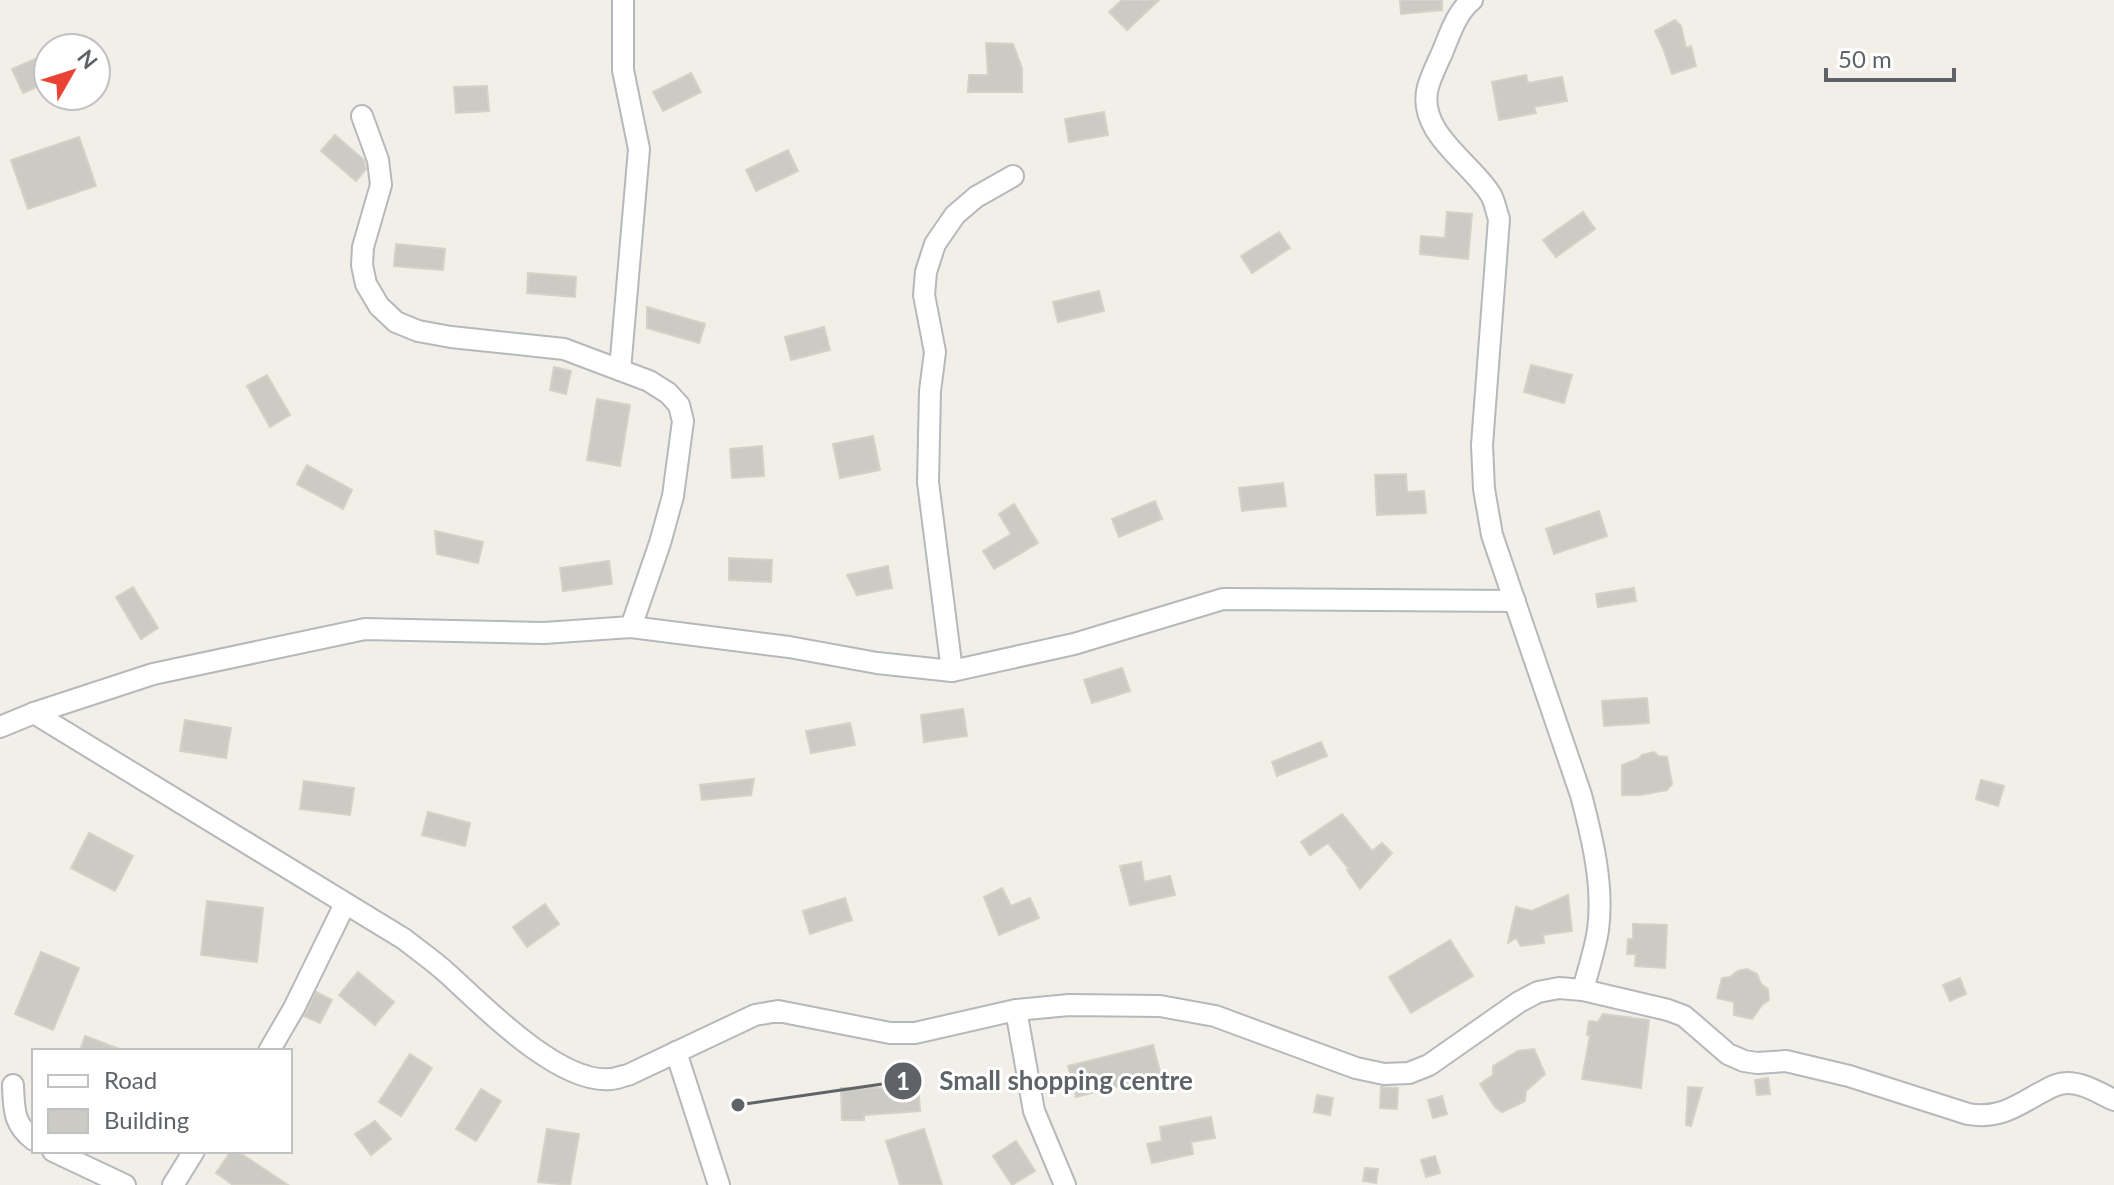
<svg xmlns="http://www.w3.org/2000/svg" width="2114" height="1185" font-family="Lato,sans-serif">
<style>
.building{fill:#cccac5;stroke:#d6d1c6;stroke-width:2}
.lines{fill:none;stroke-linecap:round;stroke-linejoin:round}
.street-casing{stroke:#b5b8bc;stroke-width:24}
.street{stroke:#fff;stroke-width:20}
.leader{fill:none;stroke:#5f6368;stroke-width:3}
.callout-dot{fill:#5f6368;stroke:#fff;stroke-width:3}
.mark-label{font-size:24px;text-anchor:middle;font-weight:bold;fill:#fff}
.callout-label{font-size:26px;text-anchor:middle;font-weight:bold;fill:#5f6368;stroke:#fff;stroke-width:6;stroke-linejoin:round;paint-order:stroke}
</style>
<rect width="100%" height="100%" fill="#f1efe8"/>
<g class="building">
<path d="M1122 0H1159L1127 30 1109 12Z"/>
<path d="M1400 0H1442V10L1401 14Z"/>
<path d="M1675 20 1681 26 1686 48 1691 46 1696 66 1672 74 1663 48 1655 31Z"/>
<path d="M986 43 1013 44 1022 68V92H968L969 75H988Z"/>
<path d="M44 55 48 63V82L23 93 12 69Z"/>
<path d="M691 73 701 92 663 111 653 92Z"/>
<path d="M1526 75 1528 83 1562 77 1567 101 1534 107 1536 113 1499 120 1492 82Z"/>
<path d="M487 86 489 111 456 113 454 87Z"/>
<path d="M1104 112 1108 135 1069 142 1065 119Z"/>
<path d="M335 135 364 160 366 169 356 181 321 151Z"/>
<path d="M79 137 96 186 28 209 11 160Z"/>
<path d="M788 150 798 171 756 191 746 170Z"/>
<path d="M1447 212 1472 214 1468 259 1420 254 1421 236 1445 238Z"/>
<path d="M1583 212 1595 229 1556 257 1543 240Z"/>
<path d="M1279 232 1290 248 1252 273 1241 256Z"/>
<path d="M396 244 445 249 443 270 394 266Z"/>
<path d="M528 273 576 277 575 297 527 293Z"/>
<path d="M1099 291 1104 311 1058 322 1053 302Z"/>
<path d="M647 307 705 324 699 343 647 328Z"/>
<path d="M824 327 830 350 791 360 785 337Z"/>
<path d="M1531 365 1572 375 1564 403 1524 392Z"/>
<path d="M554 367 571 371 566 394 550 390Z"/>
<path d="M267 375 290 415 270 427 247 386Z"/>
<path d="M597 399 630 405 620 466 587 460Z"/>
<path d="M873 436 880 470 840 478 833 444Z"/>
<path d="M762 446 764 476 732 478 730 449Z"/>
<path d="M307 465 352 490 343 509 297 484Z"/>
<path d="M1406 474 1407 492 1424 491 1426 513 1377 515 1375 475Z"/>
<path d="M1283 483 1286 506 1242 511 1239 488Z"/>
<path d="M1155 501 1162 519 1119 537 1112 519Z"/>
<path d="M1014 504 1038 543 994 569 983 551 1011 534 999 514Z"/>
<path d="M1599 511 1607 536 1554 554 1546 529Z"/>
<path d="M435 531 483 542 478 563 437 554Z"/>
<path d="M729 558 772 560 771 582 729 580Z"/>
<path d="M609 561 612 584 563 591 560 568Z"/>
<path d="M888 566 892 588 857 595 847 575Z"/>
<path d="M133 587 158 628 141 639 116 597Z"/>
<path d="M1634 588 1636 601 1598 607 1596 594Z"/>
<path d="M1122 668 1130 691 1092 703 1084 680Z"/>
<path d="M1647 698 1649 723 1604 726 1602 701Z"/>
<path d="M963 709 967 736 924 742 921 715Z"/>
<path d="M185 720 231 728 226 758 180 751Z"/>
<path d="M850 723 855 745 811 753 806 731Z"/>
<path d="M1321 742 1327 756 1277 776 1272 762Z"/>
<path d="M1654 752 1658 756 1667 757 1672 784 1667 790 1640 795H1622V765L1638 759 1642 755Z"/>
<path d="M754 779 751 795 702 800 700 785Z"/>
<path d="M1981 780 2004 786 1998 806 1976 799Z"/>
<path d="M304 781 354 788 350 815 300 809Z"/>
<path d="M428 812 470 823 465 846 422 835Z"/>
<path d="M1342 814 1372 851 1382 843 1392 853 1360 889 1347 870 1349 869 1328 843 1310 855 1301 842Z"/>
<path d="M89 833 133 856 115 891 71 868Z"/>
<path d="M1141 862 1144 882 1170 876 1175 895 1130 905 1120 866Z"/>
<path d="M1002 888 1011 906 1030 898 1039 918 999 935 984 897Z"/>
<path d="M1568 895 1572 931 1543 935 1544 943 1521 946 1516 938 1508 943 1516 907 1532 911Z"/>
<path d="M845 898 852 920 810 934 803 911Z"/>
<path d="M207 901 263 908 257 962 201 955Z"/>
<path d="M545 904 559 924 527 947 513 927Z"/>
<path d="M1633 924 1667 925 1665 968 1635 966 1636 954H1627L1628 939H1633Z"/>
<path d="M1450 940 1473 976 1411 1013 1389 977Z"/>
<path d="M41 952 79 968 53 1030 15 1014Z"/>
<path d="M1747 969 1757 974 1761 984 1768 989 1769 1000 1762 1005 1752 1019 1734 1015V1002L1717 998 1722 978 1730 977 1738 971Z"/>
<path d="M358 972 394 1002 375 1025 339 995Z"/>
<path d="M1960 978 1966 994 1950 1001 1943 985Z"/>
<path d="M316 992 332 1000 320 1023 304 1016Z"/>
<path d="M1603 1014 1649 1020 1641 1088 1582 1079 1590 1035H1587L1589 1021 1598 1022Z"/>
<path d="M85 1036 122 1050V1051H80Z"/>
<path d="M1153 1045 1161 1075 1076 1097 1068 1066Z"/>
<path d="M1534 1049 1545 1074 1526 1091 1525 1101 1502 1112 1495 1107 1480 1084 1493 1075V1066L1518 1051Z"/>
<path d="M410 1054 432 1068 401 1116 379 1102Z"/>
<path d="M1768 1078 1770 1094 1757 1095 1755 1080Z"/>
<path d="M918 1083 920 1111 864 1115V1120H842L841 1088H884V1085Z"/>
<path d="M1381 1087 1398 1088 1397 1109 1380 1108Z"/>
<path d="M1688 1087 1702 1088 1691 1126 1686 1125Z"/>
<path d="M481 1089 501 1101 476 1141 456 1129Z"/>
<path d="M1317 1095 1333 1098 1330 1115 1314 1112Z"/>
<path d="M1442 1096 1447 1114 1433 1118 1428 1100Z"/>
<path d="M1211 1117 1215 1138 1191 1142 1193 1154 1152 1163 1147 1144 1162 1141 1160 1127Z"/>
<path d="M375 1121 391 1139 371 1155 355 1134Z"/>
<path d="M547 1129 579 1134 570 1185 538 1182Z"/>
<path d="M924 1129 942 1185H900L886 1141Z"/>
<path d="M1016 1141 1035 1171 1012 1185 993 1156Z"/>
<path d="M231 1151H237L288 1185H233L216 1173Z"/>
<path d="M1435 1156 1440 1173 1426 1177 1421 1160Z"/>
<path d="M1365 1168 1378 1169 1376 1183 1363 1181Z"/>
</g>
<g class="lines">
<defs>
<g id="street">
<path d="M1472 0C1456 13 1450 34 1442 53 1437 64 1431 76 1428 87 1416 132 1471 162 1491 195 1495 202 1496 211 1499 219L1482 445 1484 489 1492 535 1581 795C1592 837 1604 885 1598 930 1595 950 1588 970 1583 990"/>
<path d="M362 116 378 160 381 185 363 247 362 265 366 284 379 306 396 322 418 331 451 337 564 349 649 381 668 393 679 405 683 421 673 496 660 543 631 627"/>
<path d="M620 370 639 149 623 70V0"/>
<path d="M952 671 928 482 930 391 935 352 924 295 926 272 935 244 955 215 976 197 1013 176"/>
<path d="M34 713 404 939C419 951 434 961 448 974 483 1006 559 1084 610 1079 616 1079 622 1076 628 1075L755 1015 778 1011 890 1033H915L1016 1010 1069 1005 1160 1006 1215 1016 1356 1068 1384 1074 1409 1073 1429 1065 1519 1002 1538 992 1559 988 1583 990 1668 1010 1684 1016 1728 1054 1744 1061 1757 1063 1786 1061 1849 1076 1968 1114C1997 1119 2014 1108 2038 1094 2048 1089 2056 1083 2067 1083 2084 1083 2099 1093 2114 1100"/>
<path d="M0 727 34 713 153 674 365 629 544 633 631 627 789 647 877 663 952 671 1074 644 1223 599 1515 601"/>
<path d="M1016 1010 1034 1111 1065 1185"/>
<path d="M269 1051 294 1008 345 904"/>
<path d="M676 1052 719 1185"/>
<path d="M13 1085C14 1109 13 1124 34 1140"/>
<path d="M53 1151 125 1185"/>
<path d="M173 1185 194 1151"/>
</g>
</defs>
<use href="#street" class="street-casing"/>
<use href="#street" class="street"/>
</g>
<path class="leader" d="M738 1105L903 1081"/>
<g class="callout-dot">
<circle cx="738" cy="1105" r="8"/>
<circle cx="903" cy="1081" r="20"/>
</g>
<g class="mark-label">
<text x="903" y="1090">1</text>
</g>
<g class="callout-label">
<text x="1066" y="1090">Small shopping centre</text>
</g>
<rect x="32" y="1049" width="260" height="104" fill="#ffffff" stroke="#bfc1c3" stroke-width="2"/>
<rect x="48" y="1075" width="40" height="12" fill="#ffffff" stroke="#bfc1c3" stroke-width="2"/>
<text x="104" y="1089" font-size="24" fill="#5f6368">Road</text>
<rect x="48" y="1109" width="40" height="24" fill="#cccac5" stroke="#bfc1c3" stroke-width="2"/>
<text x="104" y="1129" font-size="24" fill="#5f6368">Building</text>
<g transform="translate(72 72) rotate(51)"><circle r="38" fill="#ffffff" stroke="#bfc1c3" stroke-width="2"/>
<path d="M0-6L14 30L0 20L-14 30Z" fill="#ea4335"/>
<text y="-12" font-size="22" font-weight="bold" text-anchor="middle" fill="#5f6368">N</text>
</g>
<path d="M1826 68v12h128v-12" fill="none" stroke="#5f6368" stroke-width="4"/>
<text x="1838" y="68" font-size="24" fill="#5f6368" stroke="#ffffff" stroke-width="6" paint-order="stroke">50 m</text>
</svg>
